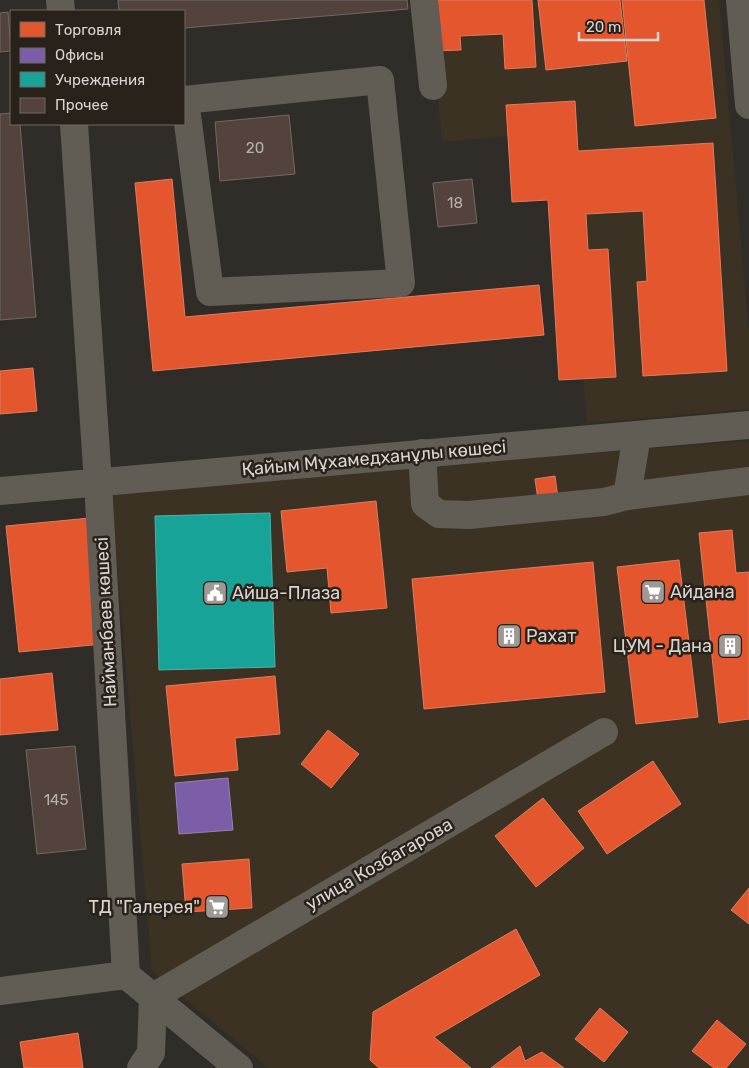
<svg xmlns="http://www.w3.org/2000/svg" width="749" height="1068" font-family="Rubik,sans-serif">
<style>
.commercial{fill:#3b3224}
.shops{fill:#e4572e;stroke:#e17c5e}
.offices{fill:#7b5ea7;stroke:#9781b3}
.public{fill:#17a398;stroke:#51b2a8}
.building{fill:#54433c;stroke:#6e6a68}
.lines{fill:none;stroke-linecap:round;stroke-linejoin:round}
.minor{stroke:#615d54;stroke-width:28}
.labels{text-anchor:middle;stroke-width:5;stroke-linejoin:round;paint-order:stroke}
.number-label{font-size:15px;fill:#b8b0aa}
.street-label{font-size:18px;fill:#d9d4cf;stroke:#29221b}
.poi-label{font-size:18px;fill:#d9d4cf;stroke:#29221b;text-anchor:start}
</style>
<rect width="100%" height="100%" fill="#302c28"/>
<g class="commercial">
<path d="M429 0H719L749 333V409L587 423 561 132 442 142Z"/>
<path d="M749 441V1068H268L152 971 111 490Z"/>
</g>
<g class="shops">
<path d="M429 0H532L536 67 505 69 503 34 460 36 461 50 432 51Z"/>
<path d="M538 0H620L627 61 546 70Z"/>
<path d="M622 0H704L716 118 635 126Z"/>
<path d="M575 101 578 151 713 143 727 371 643 376 637 282 647 281 643 211 586 214 588 250 608 249 616 377 559 380 548 200 512 202 506 105Z"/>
<path d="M172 179 185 317 539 285 544 335 153 371 135 183Z"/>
<path d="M33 368 37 411 0 414V371Z"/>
<path d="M555 476 558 498 538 500 535 479Z"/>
<path d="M376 501 387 608 331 613 327 568 287 572 281 511Z"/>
<path d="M90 518 103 644 19 652 6 526Z"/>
<path d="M732 530 736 573 749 572V719L719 723 699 533Z"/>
<path d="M679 560 698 717 636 724 617 567Z"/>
<path d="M593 562 605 692 424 709 412 579Z"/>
<path d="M52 673 58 730 0 735V679Z"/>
<path d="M275 676 280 734 235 738 238 770 175 776 166 686Z"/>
<path d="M328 730 359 754 331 788 301 764Z"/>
<path d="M653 761 681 804 607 854 578 811Z"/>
<path d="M543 798 584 848 536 887 495 836Z"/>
<path d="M249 859 252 908 186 912 182 864Z"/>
<path d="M749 888V924L731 910Z"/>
<path d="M516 929 540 975 434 1037 471 1068H379L370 1060 373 1012Z"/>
<path d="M600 1008 628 1032 604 1062 575 1039Z"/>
<path d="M717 1020 746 1044 726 1068H714L692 1051Z"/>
<path d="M78 1033 83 1068H24L20 1042Z"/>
<path d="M520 1046 525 1061 542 1052 564 1068H491Z"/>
</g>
<path class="offices" d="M228 778 233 830 179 834 175 783Z"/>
<path class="public" d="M270 513 275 667 159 670 155 516Z"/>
<g class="building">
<path d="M118 0H407L408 9 184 28V11H119Z"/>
<path d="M8 12 11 51 0 52V13Z"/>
<path d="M11 113V124H20L36 317 0 320V114Z"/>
<path d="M289 115 295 174 220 181 215 122Z"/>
<path d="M472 179 477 223 438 227 433 183Z"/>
<path d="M75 746 86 849 37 854 26 750Z"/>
</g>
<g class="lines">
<g class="minor">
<path d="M60 0 61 11"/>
<path d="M424 0 433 86"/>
<path d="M740 0 749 105"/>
<path d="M184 100 380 80 401 283 210 292 185 100"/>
<path d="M74 124 98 483 126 975 239 1068"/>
<path d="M422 453 425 504 439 514 469 515 604 502 627 496 749 481"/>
<path d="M0 491 749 425"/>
<path d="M627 496 637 435"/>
<path d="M0 991 126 975"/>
<path d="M153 997 604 732"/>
<path d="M141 1068 151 1053 153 997"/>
</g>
</g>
<defs>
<symbol id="supermarket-square" viewBox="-11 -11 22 22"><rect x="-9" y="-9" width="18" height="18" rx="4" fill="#9e9995" stroke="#29221b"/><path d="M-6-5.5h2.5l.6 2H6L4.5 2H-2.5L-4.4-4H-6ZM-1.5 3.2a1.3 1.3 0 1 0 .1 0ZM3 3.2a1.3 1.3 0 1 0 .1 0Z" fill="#fff"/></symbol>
<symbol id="civic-square" viewBox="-11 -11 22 22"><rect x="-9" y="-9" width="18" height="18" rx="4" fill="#9e9995" stroke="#29221b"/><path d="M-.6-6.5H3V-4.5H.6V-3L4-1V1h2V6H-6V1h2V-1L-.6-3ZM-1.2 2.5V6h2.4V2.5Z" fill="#fff"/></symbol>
<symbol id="building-square" viewBox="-11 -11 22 22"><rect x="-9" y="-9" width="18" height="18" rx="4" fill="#9e9995" stroke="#29221b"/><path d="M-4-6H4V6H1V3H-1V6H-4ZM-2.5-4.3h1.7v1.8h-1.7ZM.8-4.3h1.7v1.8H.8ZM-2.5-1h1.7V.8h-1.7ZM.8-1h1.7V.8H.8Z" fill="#fff"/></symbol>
</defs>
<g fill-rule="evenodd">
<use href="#supermarket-square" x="639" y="578" width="28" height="28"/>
<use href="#civic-square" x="201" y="579" width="28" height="28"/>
<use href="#building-square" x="495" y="622" width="28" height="28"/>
<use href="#building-square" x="716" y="632" width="28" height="28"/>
<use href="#supermarket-square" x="203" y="893" width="28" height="28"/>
</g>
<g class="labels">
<g class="number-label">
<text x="255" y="153">20</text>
<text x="455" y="208">18</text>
<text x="56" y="805">145</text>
</g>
<g class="street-label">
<text transform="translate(374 458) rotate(-5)" y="6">Қайым Мұхамедханұлы көшесі</text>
<text transform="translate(106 622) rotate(-93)" y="6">Найманбаев көшесі</text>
<text transform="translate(379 864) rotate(-30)" y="6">улица Козбагарова</text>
</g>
<g class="poi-label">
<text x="670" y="598">Айдана</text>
<text x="232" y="599">Айша-Плаза</text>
<text x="526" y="642">Рахат</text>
<text x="712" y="652" text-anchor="end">ЦУМ - Дана</text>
<text x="200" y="913" text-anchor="end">ТД "Галерея"</text>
</g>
</g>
<rect x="10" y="10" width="175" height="115" fill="#29221b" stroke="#6f6963"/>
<rect x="20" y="22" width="25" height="15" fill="#e4572e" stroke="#6f6963"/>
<text x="55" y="35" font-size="15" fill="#d9d4cf">Торговля</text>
<rect x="20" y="48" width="25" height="15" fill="#7b5ea7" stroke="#6f6963"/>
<text x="55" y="60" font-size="15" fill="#d9d4cf">Офисы</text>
<rect x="20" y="72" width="25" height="15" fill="#17a398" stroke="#6f6963"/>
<text x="55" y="85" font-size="15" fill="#d9d4cf">Учреждения</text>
<rect x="20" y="98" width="25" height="15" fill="#54433c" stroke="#6f6963"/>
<text x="55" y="110" font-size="15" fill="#d9d4cf">Прочее</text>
<path d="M579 32v8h79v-8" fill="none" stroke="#d9d4cf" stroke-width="2.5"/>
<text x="586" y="32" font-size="15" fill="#d9d4cf" stroke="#29221b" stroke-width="4" paint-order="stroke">20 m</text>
</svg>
